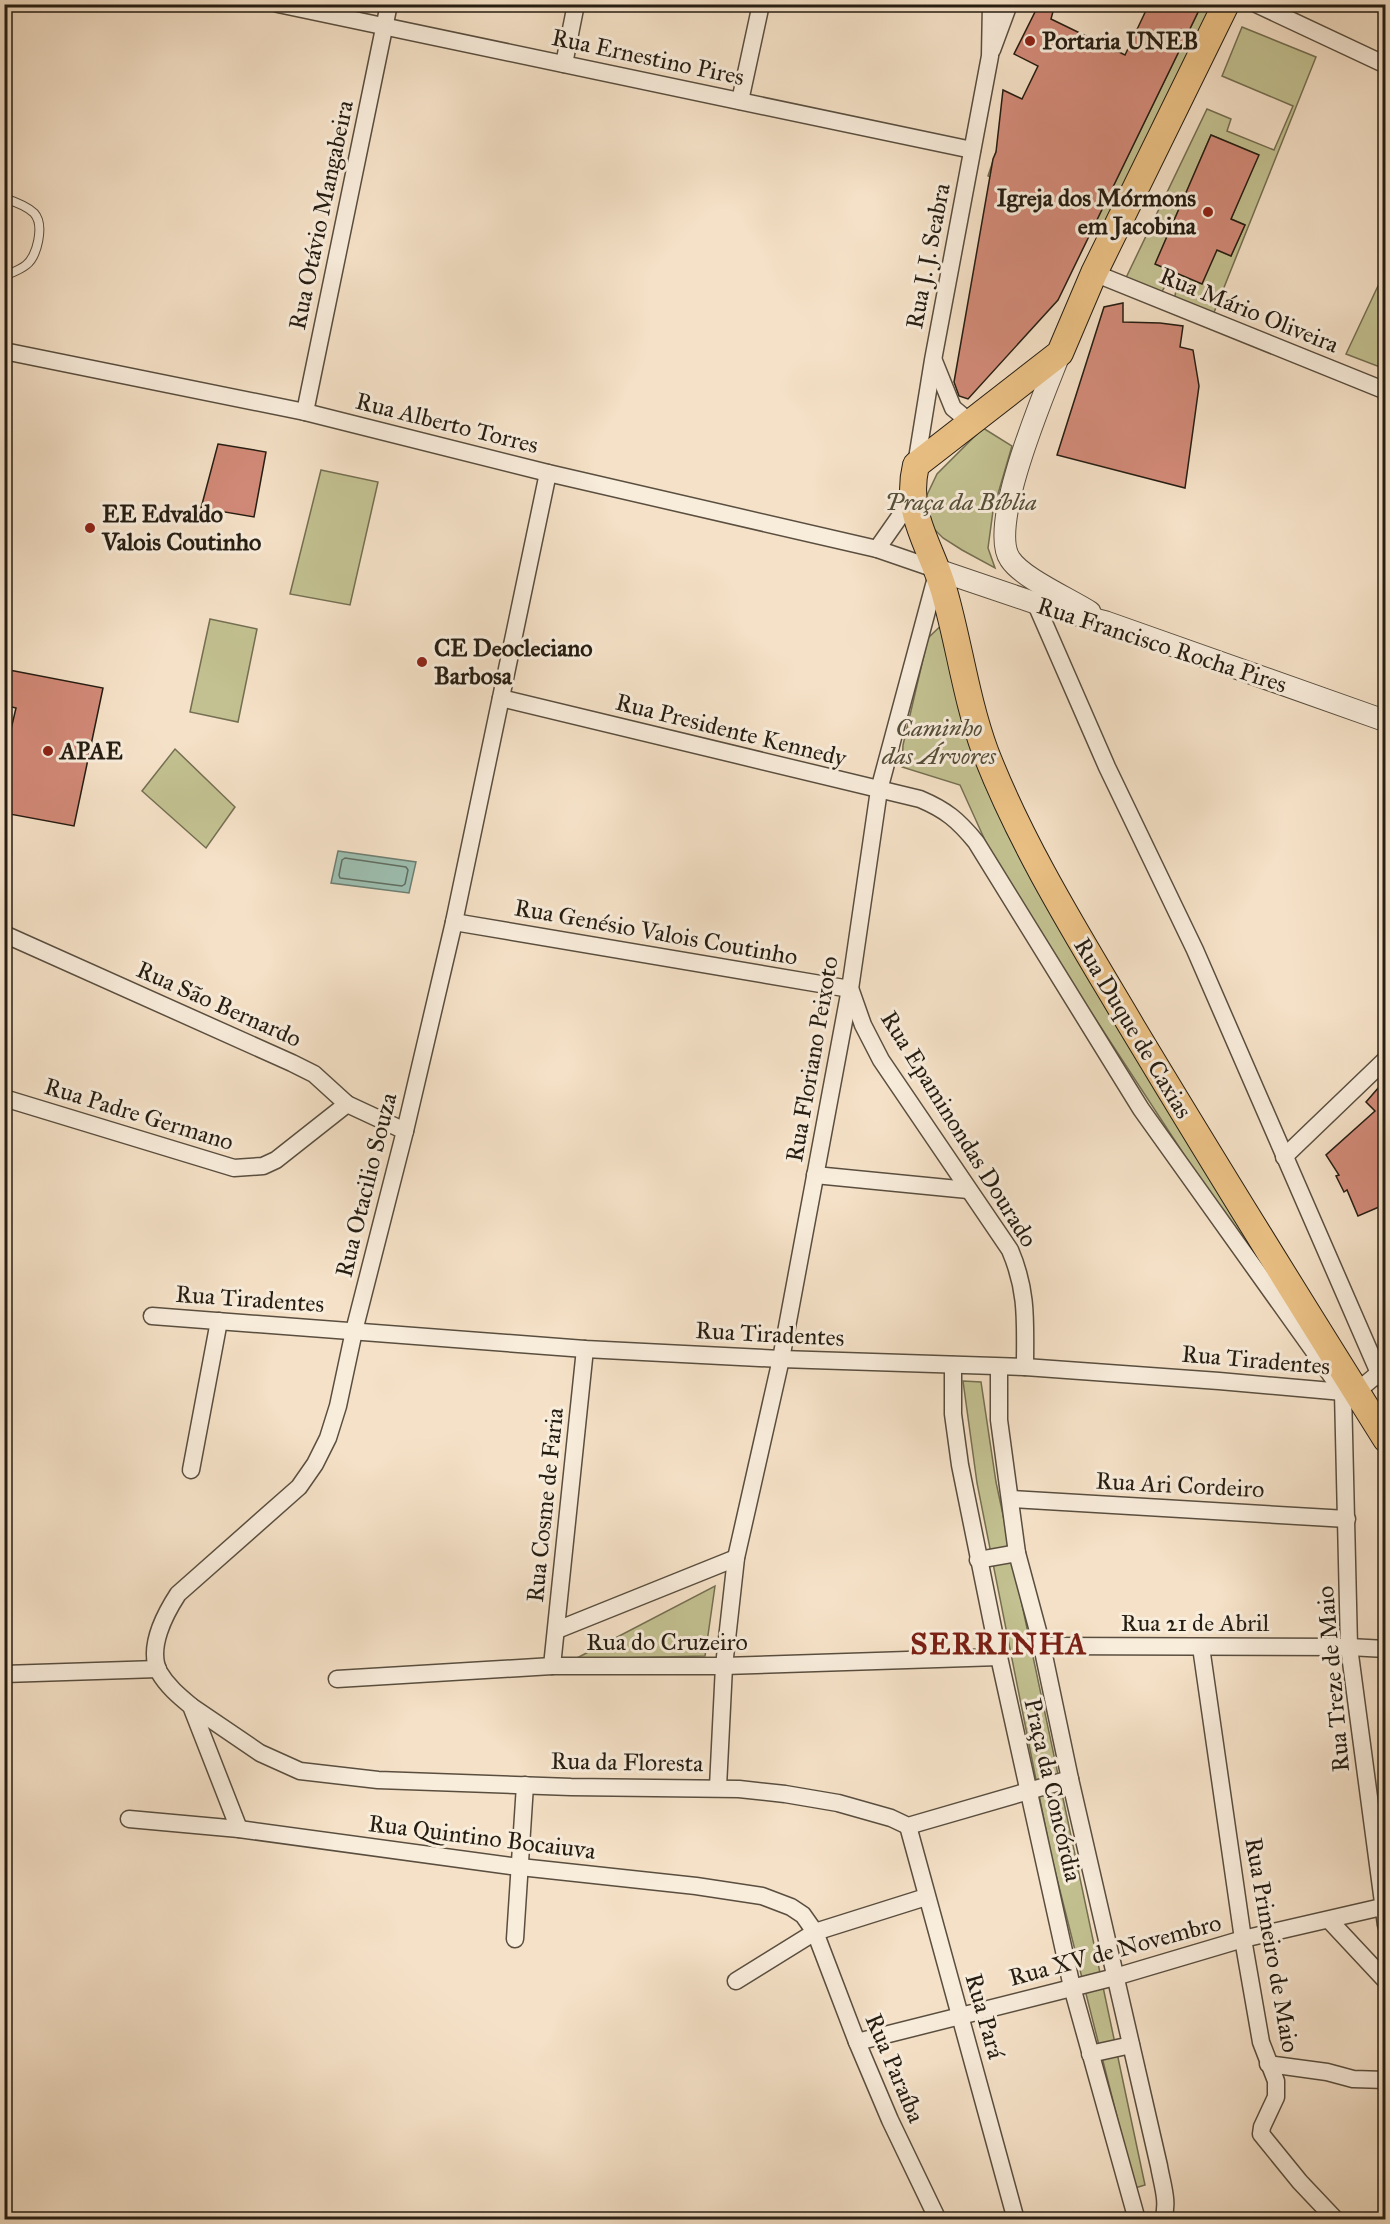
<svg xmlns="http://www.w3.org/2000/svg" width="1390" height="2224" font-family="'IM FELL Great Primer',serif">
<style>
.green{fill:#c3c191;stroke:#746f52;stroke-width:1.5}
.water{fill:#9dbeb0;stroke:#6d7e71;stroke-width:1.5}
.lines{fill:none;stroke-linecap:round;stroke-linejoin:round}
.shore{stroke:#616e61;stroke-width:1.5}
.building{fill:#d28a78;stroke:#251d12;stroke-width:1.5}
.service-casing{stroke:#594e3f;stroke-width:10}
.minor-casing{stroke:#594e3f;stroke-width:19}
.tertiary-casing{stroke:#594e3f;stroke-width:23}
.primary-casing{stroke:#251d12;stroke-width:28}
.service{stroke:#f8ecdb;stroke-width:8}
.minor{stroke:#f8ecdb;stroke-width:16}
.tertiary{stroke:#f8ecdb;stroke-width:21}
.primary{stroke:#eac084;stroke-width:26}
.poi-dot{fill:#8f2418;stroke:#f8ecdb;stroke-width:2}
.labels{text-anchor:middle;stroke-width:6;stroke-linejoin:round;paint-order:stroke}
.poi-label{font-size:24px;font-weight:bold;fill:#251d12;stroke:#f8ecdb;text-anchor:start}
.street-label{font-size:24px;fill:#251d12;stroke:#f8ecdb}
.park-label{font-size:24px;font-style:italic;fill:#544e38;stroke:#f8ecdb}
.district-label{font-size:30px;font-weight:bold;letter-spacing:1.5px;fill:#7a1f14;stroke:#f8ecdb}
</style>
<rect width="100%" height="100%" fill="#f5e1c7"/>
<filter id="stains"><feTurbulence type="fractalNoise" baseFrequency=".00333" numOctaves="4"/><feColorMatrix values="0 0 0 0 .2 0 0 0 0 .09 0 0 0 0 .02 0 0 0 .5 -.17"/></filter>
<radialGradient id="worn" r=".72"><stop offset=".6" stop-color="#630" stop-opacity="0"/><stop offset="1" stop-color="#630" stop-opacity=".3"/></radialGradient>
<g class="green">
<path d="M1195 5H1213L1106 228 1091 229 988 176 996 152 1095 223 1200 8Z"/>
<path d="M1242 27 1316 57 1211 320 1173 305 1177 286 1182 275 1217 250 1231 256 1245 225 1231 219 1258 155 1211 135 1156 263 1173 271 1158 299 1123 284 1207 109 1231 119 1227 131 1274 150 1293 106 1222 76Z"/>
<path d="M1385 271V369L1346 354Z"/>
<path d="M983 428 1012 446 993 511 988 548 995 568 962 550 943 538 932 527 926 497 937 474Z"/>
<path d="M321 470 378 482 350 605 290 594Z"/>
<path d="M210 619 257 629 238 722 190 712Z"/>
<path d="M946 621 981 761 1325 1352 1247 1251 1057 960 993 858 960 785 902 767 903 745 928 638Z"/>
<path d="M175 749 235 807 206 848 142 791Z"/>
<path d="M963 1381 981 1382 996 1482 1145 2185 1135 2188 1051 1855 977 1483Z"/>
<path d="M715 1586 705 1656 575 1659Z"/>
</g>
<path class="water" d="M338 851 416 862 409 893 331 883Z"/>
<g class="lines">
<path class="shore" d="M345 858 406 867 408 870 405 884 402 886 340 878 339 875 342 860Z"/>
</g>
<g class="building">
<path d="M1039 4H1055L1051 19 1125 55 1149 4H1202L1058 300 968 399 959 396 954 382 993 159 996 152 1003 90 1022 99 1038 66 1014 54Z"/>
<path d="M1211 135 1259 155 1231 219 1245 225 1231 256 1217 250 1202 284 1155 264Z"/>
<path d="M1123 303V322L1160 323 1183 326 1180 347 1193 350 1199 386 1185 488 1057 455 1104 307Z"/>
<path d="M218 444 266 452 254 517 201 508Z"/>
<path d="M4 669 103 688 74 826 4 813V759L16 708 4 705Z"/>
<path d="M1386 1079V1204L1358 1216 1347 1190 1344 1192 1336 1176 1339 1175 1326 1155 1375 1111 1366 1102Z"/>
</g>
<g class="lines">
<defs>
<path id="service" d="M4 198C13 201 27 206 34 213 45 225 37 257 26 265 20 270 11 273 4 276"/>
<g id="minor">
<path d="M278 4 972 150"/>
<path d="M1256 4 1386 65"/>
<path d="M992 50 1009 4"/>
<path d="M564 64 576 4"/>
<path d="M740 101 761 4"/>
<path d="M1094 273 1386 391"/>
<path d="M4 351 305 412 548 473 877 549 938 570 879 790 850 989 781 1359 736 1558 724 1666 718 1787"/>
<path d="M934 361 953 408 971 423"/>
<path d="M305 412 389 4"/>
<path d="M916 465 933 360 990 56 991 4"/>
<path d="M877 549 912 499"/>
<path d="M1035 602 1107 767 1195 950 1379 1373 1386 1383"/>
<path d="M501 698 920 799C946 810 958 820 976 842L1141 1109 1343 1392 1349 1647 1386 1925"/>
<path d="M454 922 850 989"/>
<path d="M4 934 292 1063 314 1074 347 1104 405 1131"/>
<path d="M851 991 863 1025 881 1060 1010 1250C1028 1292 1025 1323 1025 1367"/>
<path d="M4 1098 234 1168 263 1166 276 1160 347 1104"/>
<path d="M1284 1157 1386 1059"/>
<path d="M815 1175 968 1190"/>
<path d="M152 1316 585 1349 781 1359 1025 1367 1219 1381 1343 1392H1356L1379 1373"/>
<path d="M953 1365V1414L960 1465 999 1657 1072 1987 1137 2220"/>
<path d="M999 1367V1420L1017 1553 1042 1646 1070 1779 1159 2166C1162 2184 1169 2202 1163 2220"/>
<path d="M191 1470 219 1321"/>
<path d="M1010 1499 1347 1519"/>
<path d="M978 1560 1017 1553"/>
<path d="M557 1630 736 1558"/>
<path d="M1042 1646 1349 1647 1386 1649"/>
<path d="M1201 1647 1243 1939 1261 2042 1276 2081V2097L1262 2127 1261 2134 1300 2182 1336 2220"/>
<path d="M552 1666 585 1349"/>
<path d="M4 1674 158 1669"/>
<path d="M337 1679 552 1666H724L999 1657"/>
<path d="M191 1706 260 1753 300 1771 378 1780 571 1787 739 1789 785 1794 838 1803 891 1818 908 1826 1070 1779"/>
<path d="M129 1819 239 1829 511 1866 696 1886 762 1896 791 1907 803 1915 815 1932 857 2042 890 2120 938 2220"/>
<path d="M908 1826 1016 2220"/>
<path d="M239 1829 191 1706C179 1696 167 1686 159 1672 147 1648 165 1614 178 1594L299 1487 315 1464 328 1438 338 1406 354 1331 405 1131 454 922 548 473"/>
<path d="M1329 1920 1386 1981"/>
<path d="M515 1939 525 1785"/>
<path d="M736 1981 815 1932 926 1897"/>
<path d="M857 2042 1115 1977 1243 1939 1386 1906"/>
<path d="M1090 2054 1131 2045"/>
<path d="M1268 2064 1327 2072 1353 2079 1386 2080"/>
</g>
<g id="tertiary">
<path d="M1060 353C1045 392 987 526 1010 559 1022 578 1070 599 1090 612"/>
<path d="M938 570 1050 608 1106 622 1386 721"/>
</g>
<path id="primary" d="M1226 4 1094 273 1060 353 916 465C904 515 931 545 944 591 959 643 966 699 985 751 1022 847 1080 939 1132 1027 1215 1165 1300 1302 1386 1439"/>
</defs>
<use href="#service" class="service-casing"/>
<use href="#minor" class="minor-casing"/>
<use href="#tertiary" class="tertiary-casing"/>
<use href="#primary" class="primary-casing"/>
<use href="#service" class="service"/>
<use href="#minor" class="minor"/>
<use href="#tertiary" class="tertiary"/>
<use href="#primary" class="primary"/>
</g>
<g class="poi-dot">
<circle cx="1030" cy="41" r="6"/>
<circle cx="1208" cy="212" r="6"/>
<circle cx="90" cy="528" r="6"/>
<circle cx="422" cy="662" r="6"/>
<circle cx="48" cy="751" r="6"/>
</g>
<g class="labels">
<g class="poi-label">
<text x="1042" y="49">Portaria UNEB</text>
<text x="1196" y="206" text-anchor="end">Igreja dos Mórmons<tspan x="1196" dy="28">em Jacobina</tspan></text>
<text x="102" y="522">EE Edvaldo<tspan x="102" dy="28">Valois Coutinho</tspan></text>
<text x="434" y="656">CE Deocleciano<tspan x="434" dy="28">Barbosa</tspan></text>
<text x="60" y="759">APAE</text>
</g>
<g class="street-label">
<text transform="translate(648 57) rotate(12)" y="8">Rua Ernestino Pires</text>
<text transform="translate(321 215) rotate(-78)" y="8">Rua Otávio Mangabeira</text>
<text transform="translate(928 256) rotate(-79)" y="8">Rua J. J. Seabra</text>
<text transform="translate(1249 310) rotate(22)" y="8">Rua Mário Oliveira</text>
<text transform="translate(447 423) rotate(14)" y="8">Rua Alberto Torres</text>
<text transform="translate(1162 645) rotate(18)" y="8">Rua Francisco Rocha Pires</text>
<text transform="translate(731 730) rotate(14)" y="8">Rua Presidente Kennedy</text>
<text transform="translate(656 932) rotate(10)" y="8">Rua Genésio Valois Coutinho</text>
<text transform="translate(219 1004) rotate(24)" y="8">Rua São Bernardo</text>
<text transform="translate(1133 1028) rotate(59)" y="8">Rua Duque de Caxias</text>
<text transform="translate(812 1059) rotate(-80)" y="8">Rua Floriano Peixoto</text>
<text transform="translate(139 1114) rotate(17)" y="8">Rua Padre Germano</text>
<text transform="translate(959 1129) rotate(58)" y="8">Rua Epaminondas Dourado</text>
<text transform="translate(366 1185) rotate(-76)" y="8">Rua Otacilio Souza</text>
<text transform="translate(250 1299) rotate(4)" y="8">Rua Tiradentes</text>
<text transform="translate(770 1334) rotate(3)" y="8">Rua Tiradentes</text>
<text transform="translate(1256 1360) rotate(5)" y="8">Rua Tiradentes</text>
<text transform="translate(1180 1485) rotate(3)" y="8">Rua Ari Cordeiro</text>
<text transform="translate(545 1505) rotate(-84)" y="8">Rua Cosme de Faria</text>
<text x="1195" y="1631">Rua 21 de Abril</text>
<text x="667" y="1650">Rua do Cruzeiro</text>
<text transform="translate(1333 1679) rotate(-95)" y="8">Rua Treze de Maio</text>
<text transform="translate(627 1762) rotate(1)" y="8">Rua da Floresta</text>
<text transform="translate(1053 1790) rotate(77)" y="8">Praça da Concórdia</text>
<text transform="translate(482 1837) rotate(7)" y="8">Rua Quintino Bocaiuva</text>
<text transform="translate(1272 1945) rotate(80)" y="8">Rua Primeiro de Maio</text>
<text transform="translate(1115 1950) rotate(-15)" y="8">Rua XV de Novembro</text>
<text transform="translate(985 2016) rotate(74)" y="8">Rua Pará</text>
<text transform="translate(895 2068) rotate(67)" y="8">Rua Paraíba</text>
</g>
<g class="park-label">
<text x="961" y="510">Praça da Bíblia</text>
<text x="939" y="736">Caminho<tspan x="939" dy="28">das Árvores</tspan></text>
</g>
<g class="district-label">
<text x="999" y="1654">SERRINHA</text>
</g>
</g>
<rect width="1390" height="2224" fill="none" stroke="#f5e1c7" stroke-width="24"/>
<rect x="6" y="6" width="1378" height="2212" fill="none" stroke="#251d12" stroke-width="3"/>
<rect x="12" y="12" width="1366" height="2200" fill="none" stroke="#251d12" stroke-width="1.5"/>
<rect width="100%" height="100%" filter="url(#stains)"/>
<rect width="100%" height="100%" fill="url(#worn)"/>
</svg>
